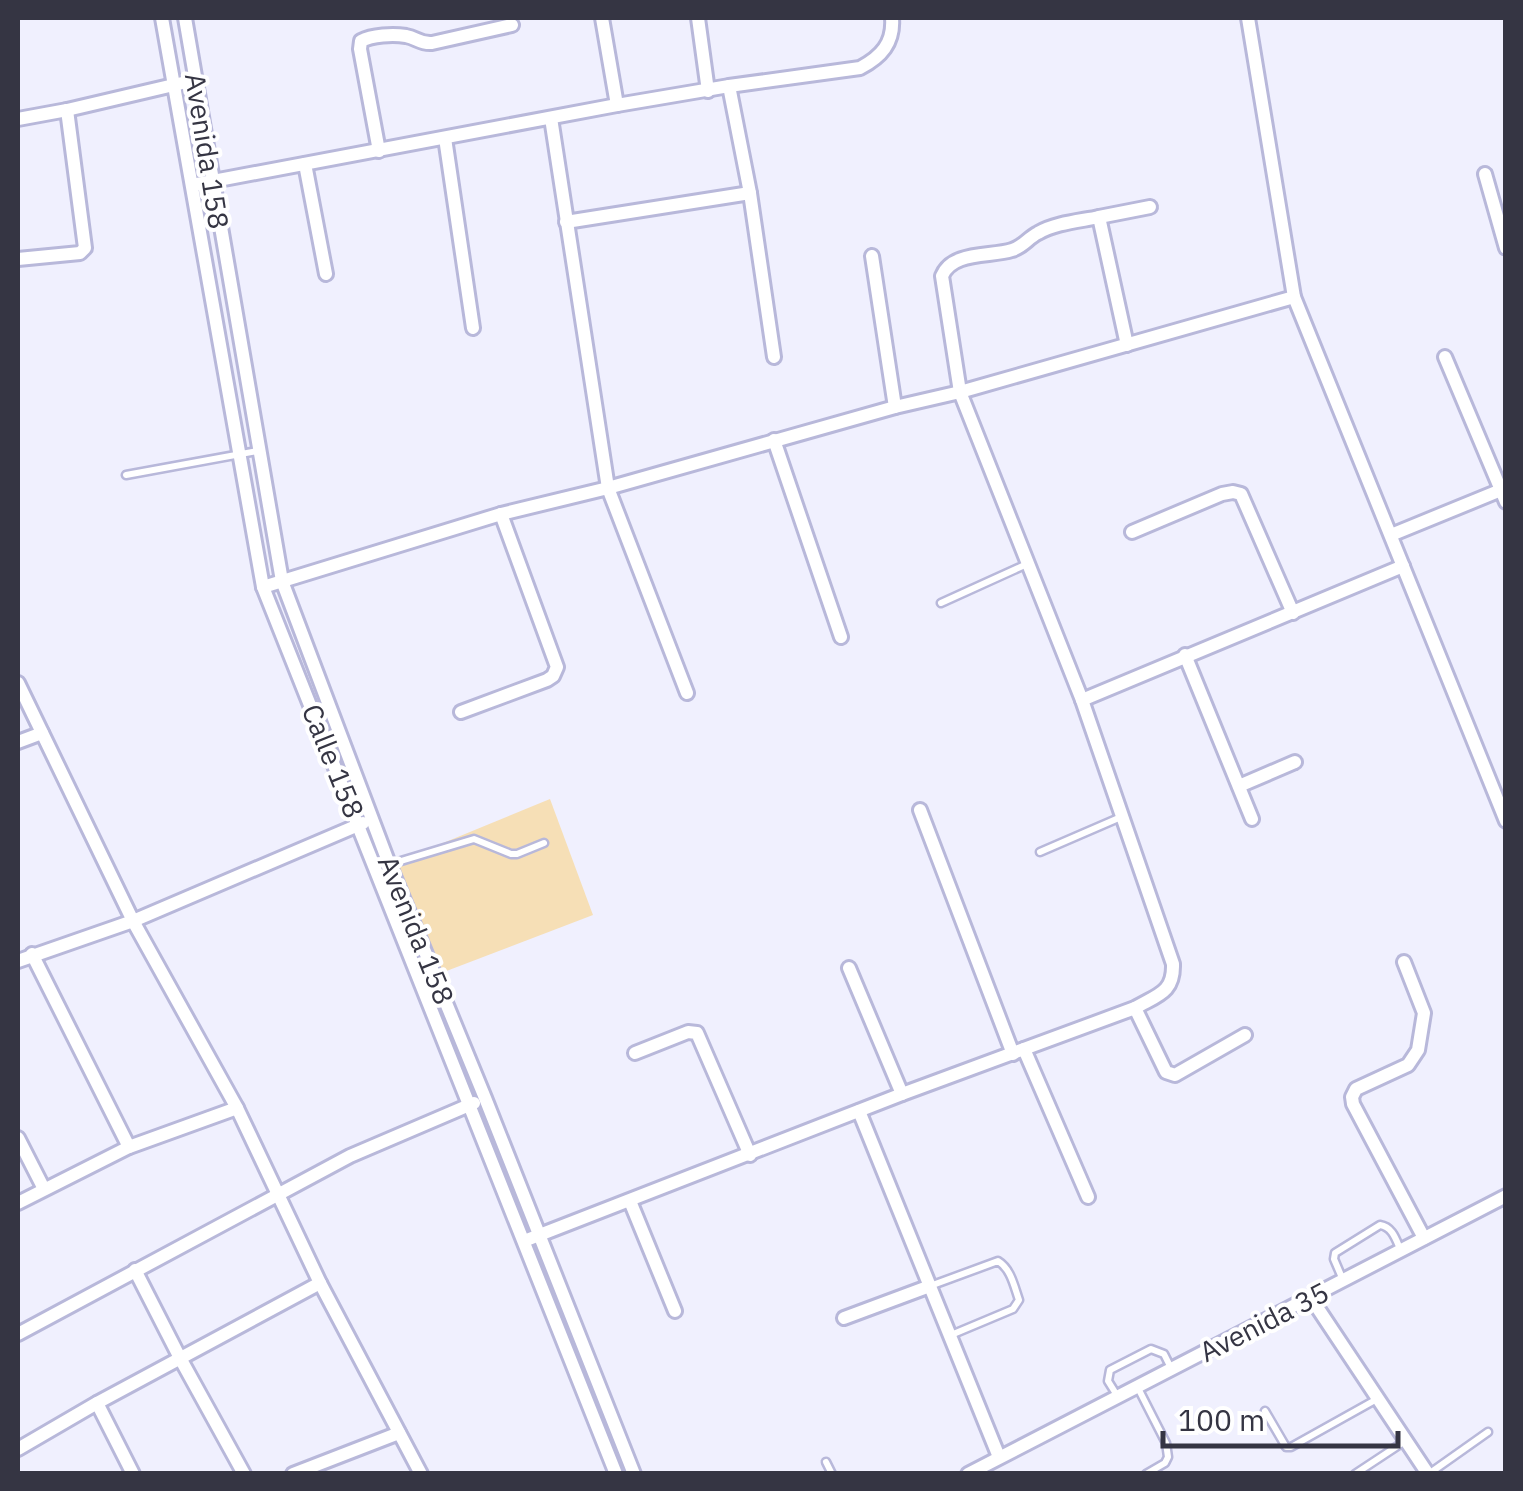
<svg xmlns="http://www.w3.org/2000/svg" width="1523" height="1491" font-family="'IBM Plex Sans',sans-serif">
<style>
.green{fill:#f6dfb6}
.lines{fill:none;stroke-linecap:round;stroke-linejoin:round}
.service-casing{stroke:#b8b8da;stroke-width:11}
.minor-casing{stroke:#b8b8da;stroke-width:18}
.service{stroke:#fff;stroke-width:6}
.minor{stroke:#fff;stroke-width:12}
.labels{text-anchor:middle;stroke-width:8;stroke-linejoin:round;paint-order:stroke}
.street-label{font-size:28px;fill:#353543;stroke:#fff}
</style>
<rect width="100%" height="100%" fill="#f0f0fe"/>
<path class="green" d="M550 799 593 915 436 975 392 864Z"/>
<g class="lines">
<defs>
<g id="service">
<path d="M126 475 257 451"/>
<path d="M941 603 1027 564"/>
<path d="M1040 852 1121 817"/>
<path d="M391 864 474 839 511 854H517L544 843"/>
<path d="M1343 1280 1334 1259 1335 1253 1380 1225C1393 1227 1396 1240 1401 1251"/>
<path d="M930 1286 998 1261C1011 1269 1014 1286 1019 1300L1013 1309 951 1335"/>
<path d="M1138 1388 1166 1443 1168 1457 1165 1463 1146 1474"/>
<path d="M1118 1397 1108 1381 1110 1370 1151 1349 1164 1354 1171 1368"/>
<path d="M1265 1411 1286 1447H1291L1377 1399"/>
<path d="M826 1462 832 1474"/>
<path d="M1430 1473 1488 1432"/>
<path d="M1355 1474 1405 1441"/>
</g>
<g id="minor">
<path d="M162 18 263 587 616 1474"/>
<path d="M185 18 282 581 389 864 485 1098 634 1474"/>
<path d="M602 18 617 105"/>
<path d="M698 18 708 91"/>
<path d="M1248 18 1294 297 1506 821"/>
<path d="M729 86 750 193 774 357"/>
<path d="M551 118 608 488 687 693"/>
<path d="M18 119 67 110 195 80"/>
<path d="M445 138 473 328"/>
<path d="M379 151 360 49 361 41C372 35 393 34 406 36 417 38 420 44 432 43L512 25"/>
<path d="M305 164 326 274"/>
<path d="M1485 174 1506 248"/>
<path d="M192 185 617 105 729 86 860 68C881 57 894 43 892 18"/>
<path d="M1099 217 1150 207"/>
<path d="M566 222 750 193"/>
<path d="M872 256 895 407"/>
<path d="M18 259 80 253 85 248 67 110"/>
<path d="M1445 357 1506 502"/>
<path d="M774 440 841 637"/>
<path d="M1132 532 1222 494 1233 492 1241 494 1293 613"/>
<path d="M1391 535 1501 490"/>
<path d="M263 587 501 514 608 488 895 407 960 392 1294 297"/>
<path d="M1185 655 1252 819"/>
<path d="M18 683 133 921 237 1108 320 1283 421 1474"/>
<path d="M1082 700 1403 566"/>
<path d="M461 712 547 680 553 676 557 667 501 514"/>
<path d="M18 742 42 733"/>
<path d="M1239 786 1295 762"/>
<path d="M920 810 1013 1054"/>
<path d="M32 954 129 1147"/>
<path d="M18 961 133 921 363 823"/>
<path d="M1404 962 1424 1013 1418 1050 1408 1065 1356 1089 1352 1097 1353 1104 1424 1238"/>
<path d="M849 968 902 1094"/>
<path d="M1135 1008 1166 1072 1175 1075 1245 1035"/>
<path d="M1024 1049 1088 1197"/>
<path d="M635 1053 688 1032 697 1033 750 1155"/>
<path d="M859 1111 999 1457"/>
<path d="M18 1138 44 1189"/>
<path d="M630 1201 675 1311"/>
<path d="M18 1203 129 1147 237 1108"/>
<path d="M524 1241 902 1094 1135 1008C1157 995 1174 993 1173 964L1082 700 960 392 942 276C952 251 990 257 1012 250 1023 247 1028 238 1038 233 1055 223 1080 221 1099 217L1127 345"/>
<path d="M135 1270 180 1358 244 1474"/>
<path d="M1311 1298 1428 1474"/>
<path d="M844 1318 930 1286"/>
<path d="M18 1334 350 1156 474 1103"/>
<path d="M97 1403 133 1474"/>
<path d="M18 1449 97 1403 320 1283"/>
<path d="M293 1474 399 1433"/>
<path d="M968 1474 1506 1196"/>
</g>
</defs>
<use href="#service" class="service-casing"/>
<use href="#minor" class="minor-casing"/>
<use href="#service" class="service"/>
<use href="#minor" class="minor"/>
</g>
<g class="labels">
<g class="street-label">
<text transform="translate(207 151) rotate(81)" y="10">Avenida 158</text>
<text transform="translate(333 761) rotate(68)" y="10">Calle 158</text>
<text transform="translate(416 930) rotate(68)" y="10">Avenida 158</text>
<text transform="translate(1264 1322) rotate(-27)" y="10">Avenida 35</text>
</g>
</g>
<rect width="1523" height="1491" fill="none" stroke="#353543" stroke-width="40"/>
<path d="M1163 1431v15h235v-15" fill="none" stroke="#353543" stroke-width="5"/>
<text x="1178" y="1431" font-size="30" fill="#353543" stroke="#ffffff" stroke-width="8" paint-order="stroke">100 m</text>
</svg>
